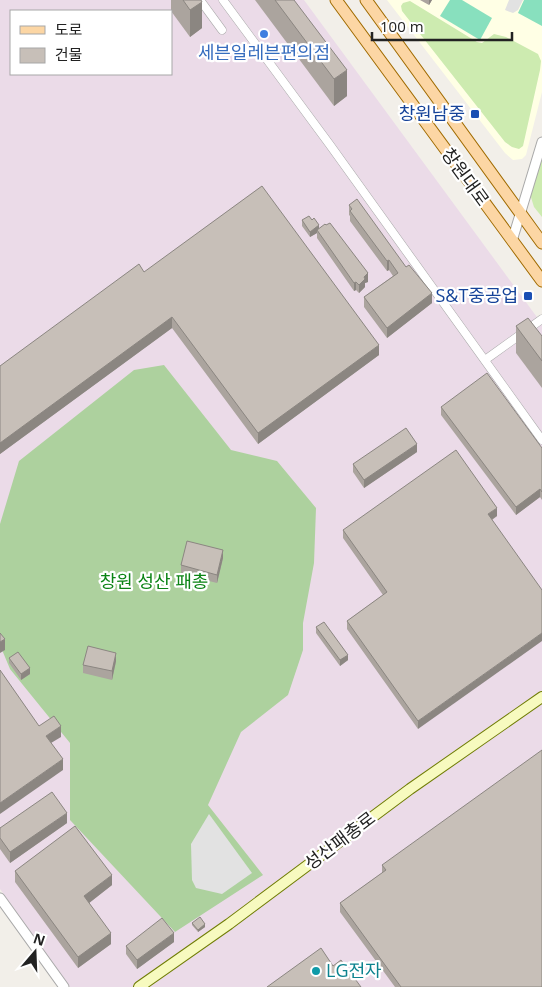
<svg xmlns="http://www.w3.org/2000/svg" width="542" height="987" font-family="'Open Sans','Noto Sans KR',sans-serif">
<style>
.industrial{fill:#ebdbe8;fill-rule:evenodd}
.education{fill:#ffffe5}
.grass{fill:#cdebb0}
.forest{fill:#add19e}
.pitch{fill:#88e0be}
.parking{fill:#e2e2e2}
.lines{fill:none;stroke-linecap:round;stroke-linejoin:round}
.minor-casing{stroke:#a9a9a9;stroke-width:9}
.tertiary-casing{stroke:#a9a9a9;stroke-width:11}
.secondary-casing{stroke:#707d05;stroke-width:12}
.primary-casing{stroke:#a06b00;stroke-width:13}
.minor{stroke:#fff;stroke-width:8}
.tertiary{stroke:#fff;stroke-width:9}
.secondary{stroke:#f7fabf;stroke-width:10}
.primary{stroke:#fcd6a4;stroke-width:11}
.wall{fill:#aba49e}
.shaded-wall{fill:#8b8681}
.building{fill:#c7bfb8;stroke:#8b8681}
.shop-dot{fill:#3f7fe0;stroke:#fff;stroke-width:2}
.transit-dot{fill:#1a4fb4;stroke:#fff;stroke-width:2}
.culture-dot{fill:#0f9aa8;stroke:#fff;stroke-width:2}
.labels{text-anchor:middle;stroke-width:4.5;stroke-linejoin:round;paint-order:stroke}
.shop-label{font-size:18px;fill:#366cbe;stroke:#fff}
.transit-label{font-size:18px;fill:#164399;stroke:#fff;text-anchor:end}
.street-label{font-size:18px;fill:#222;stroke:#fff}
.park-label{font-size:18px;fill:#0c8416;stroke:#fff}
.culture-label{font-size:18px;fill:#0d838f;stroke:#fff;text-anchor:start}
</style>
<rect width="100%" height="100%" fill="#f2efe9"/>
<path class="industrial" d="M0 0H304L542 324V987H70L0 889ZM11 11H171V74H11Z"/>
<path class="education" d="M387 0H542V92L526 155 522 159 513 160 505 153Z"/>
<g class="grass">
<path d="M410 1 477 42 482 43 494 34 506 37 538 54 541 61 540 70 523 146 519 149 512 147 505 142 402 11 401 6 403 3Z"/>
<path d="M542 151V217L534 207 530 194Z"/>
</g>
<path class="forest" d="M164 365 231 450 277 461 316 508 314 563 303 623V650L288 695 241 732 208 805 263 875 175 932 70 820V743L10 669 0 645V524L19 461 134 370Z"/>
<g class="pitch">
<path d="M450 0H462L492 18 480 40 440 16Z"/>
<path d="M524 0H542V26L518 13Z"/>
</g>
<g class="parking">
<path d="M509 0H523L518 10 513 13 505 10Z"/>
<path d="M209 814 252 873 222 894 196 888 192 880 191 844Z"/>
</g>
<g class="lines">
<defs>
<g id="minor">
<path d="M200 0 222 30"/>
<path d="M223 0 330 145 542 440"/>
<path d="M485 360 542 319"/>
</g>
<g id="tertiary">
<path d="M512 241 542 142"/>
<path d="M0 898 64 987"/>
</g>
<path id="secondary" d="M139 987 229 924 410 789 542 697"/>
<g id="primary">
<path d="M336 0 542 281"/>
<path d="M366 0 542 243"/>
</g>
</defs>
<use href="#minor" class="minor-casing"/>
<use href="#tertiary" class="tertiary-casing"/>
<use href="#secondary" class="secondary-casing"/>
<use href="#primary" class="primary-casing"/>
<use href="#minor" class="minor"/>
<use href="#tertiary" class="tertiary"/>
<use href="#secondary" class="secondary"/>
<use href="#primary" class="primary"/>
</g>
<g class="wall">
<path d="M171 0H201L202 28 190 37 171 11Z"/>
<path d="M255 0H294L347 96 334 106Z"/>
<path d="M420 0H432L429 5Z"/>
<path d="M349 205 432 303 387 338 364 307V297L393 276 389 270 387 271 350 221V216L349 215Z"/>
<path d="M302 220H312L319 228 368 282 365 283V287L359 293 356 290 354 291 317 238V233L310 237 302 226Z"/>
<path d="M144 272 379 355 258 444 172 328 0 454V366Z"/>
<path d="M516 326 542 336V388L516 353Z"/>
<path d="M441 407 542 448V500L540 497 516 515 441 415Z"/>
<path d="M417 452 364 488 353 472V464Z"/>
<path d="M497 516 492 520 418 729 347 629V621L383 595 343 538V530Z"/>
<path d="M223 558 217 583 181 574V565Z"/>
<path d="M316 627 348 660 340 666 316 633Z"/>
<path d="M9 658 30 674 21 680 9 663Z"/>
<path d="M116 661 112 680 83 673V665Z"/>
<path d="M67 823 10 863 0 849V828Z"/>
<path d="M382 865 542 987H395L340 912V903L382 873Z"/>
<path d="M15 871 112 885 89 903 111 944 78 968 15 882Z"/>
<path d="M192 923 205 927 198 932 192 925Z"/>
<path d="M174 942 137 969 126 954V946Z"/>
</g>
<g class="shaded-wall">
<path d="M429 0H432L429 5Z"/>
<path d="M202 2V28L190 37V10Z"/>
<path d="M347 70V96L334 106V79Z"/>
<path d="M319 225V231L317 230V233L310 237V232Z"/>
<path d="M389 260V270L387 271V261Z"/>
<path d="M368 273V282L365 283V287L359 293V285L364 277Z"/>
<path d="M356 282V290L354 291V283Z"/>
<path d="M432 293V303L387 338V328Z"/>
<path d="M172 317V328L0 454V443Z"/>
<path d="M379 345V355L258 444V433Z"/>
<path d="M417 444V452L364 488V480Z"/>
<path d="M540 489V497L516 515V507Z"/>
<path d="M497 508V516L488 522V514Z"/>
<path d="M223 550V558L217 583V575Z"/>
<path d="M542 633V641L418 729V721Z"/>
<path d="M5 639V650L0 653V642Z"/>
<path d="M116 653V661L112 680V671Z"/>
<path d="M348 655V660L340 666V660Z"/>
<path d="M30 668V674L21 680V674Z"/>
<path d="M61 726V737L46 746V736Z"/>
<path d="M63 759V770L0 814V803Z"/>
<path d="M67 813V823L10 863V852Z"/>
<path d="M112 875V885L84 907V896Z"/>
<path d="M205 924V927L198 932V930Z"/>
<path d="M111 933V944L78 968V957Z"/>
<path d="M174 933V942L137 969V960Z"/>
</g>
<g class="building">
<path d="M183 0H201L202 2 190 10Z"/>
<path d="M275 0H294L347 70 334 79Z"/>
<path d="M262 186 379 345 258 433 172 317 0 443V366L139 264 144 272Z"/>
<path d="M357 199 406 267 409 265 432 293 387 328 364 297 398 273 389 260 387 261 350 211 352 209 349 205Z"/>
<path d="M309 216 312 220 314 218 319 225 310 232 302 220Z"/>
<path d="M330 223 368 273 364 277 365 279 359 285 356 282 354 283 317 230 325 224 326 225Z"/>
<path d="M528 318 542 336V361L516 326Z"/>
<path d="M487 373 542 448V492L540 489 516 507 441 407Z"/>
<path d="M406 428 417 444 364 480 353 464Z"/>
<path d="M456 450 497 508 488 514 542 590V633L418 721 347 621 387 592 343 530Z"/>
<path d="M187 541 223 550 217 575 181 565Z"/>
<path d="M324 622 348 655 340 660 316 627Z"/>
<path d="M0 633 5 639 0 642Z"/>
<path d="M88 646 116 653 112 671 83 665Z"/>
<path d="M18 652 30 668 21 674 9 658Z"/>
<path d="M0 670 39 726 54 716 61 726 46 736 63 759 0 803Z"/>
<path d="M542 750V987H401L340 903 386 870 382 865Z"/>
<path d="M52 792 67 813 10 852 0 838V828Z"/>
<path d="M75 826 112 875 84 896 111 933 78 957 15 871Z"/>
<path d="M200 917 205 924 198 930 192 923Z"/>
<path d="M162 918 174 933 137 960 126 946Z"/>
<path d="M321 948 333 966 341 960 361 987H267Z"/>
</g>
<circle class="shop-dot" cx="264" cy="34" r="5"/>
<g class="transit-dot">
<rect x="470" y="109" width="10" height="10" rx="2.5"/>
<rect x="523" y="291" width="10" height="10" rx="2.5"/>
</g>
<circle class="culture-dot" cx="316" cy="971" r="5"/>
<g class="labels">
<g class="shop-label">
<text x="264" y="59">세븐일레븐편의점</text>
</g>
<g class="transit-label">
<text x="465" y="120">창원남중</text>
<text x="518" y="302">S&amp;T중공업</text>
</g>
<g class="street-label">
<text transform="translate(465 177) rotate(54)" y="6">창원대로</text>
<text transform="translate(340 841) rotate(-37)" y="6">성산패총로</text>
</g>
<g class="park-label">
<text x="154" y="588">창원 성산 패총</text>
</g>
<g class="culture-label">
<text x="326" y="977">LG전자</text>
</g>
</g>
<rect x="10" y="10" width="162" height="65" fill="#ffffff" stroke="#a7a7a7"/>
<rect x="20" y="26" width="25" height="8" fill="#fcd6a4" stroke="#a7a7a7"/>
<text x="55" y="35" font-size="15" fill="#222222">도로</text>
<rect x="20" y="48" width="25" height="15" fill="#c7bfb8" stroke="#a7a7a7"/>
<text x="55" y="60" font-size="15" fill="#222222">건물</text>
<g transform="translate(35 952) rotate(19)" stroke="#ffffff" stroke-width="4" paint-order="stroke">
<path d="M0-4L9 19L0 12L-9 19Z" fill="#222222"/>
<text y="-8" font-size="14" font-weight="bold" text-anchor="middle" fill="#222222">N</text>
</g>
<path d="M372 32v8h140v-8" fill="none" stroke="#222222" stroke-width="2.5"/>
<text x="380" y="32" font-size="15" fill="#222222" stroke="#ffffff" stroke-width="4" paint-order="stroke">100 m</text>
</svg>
